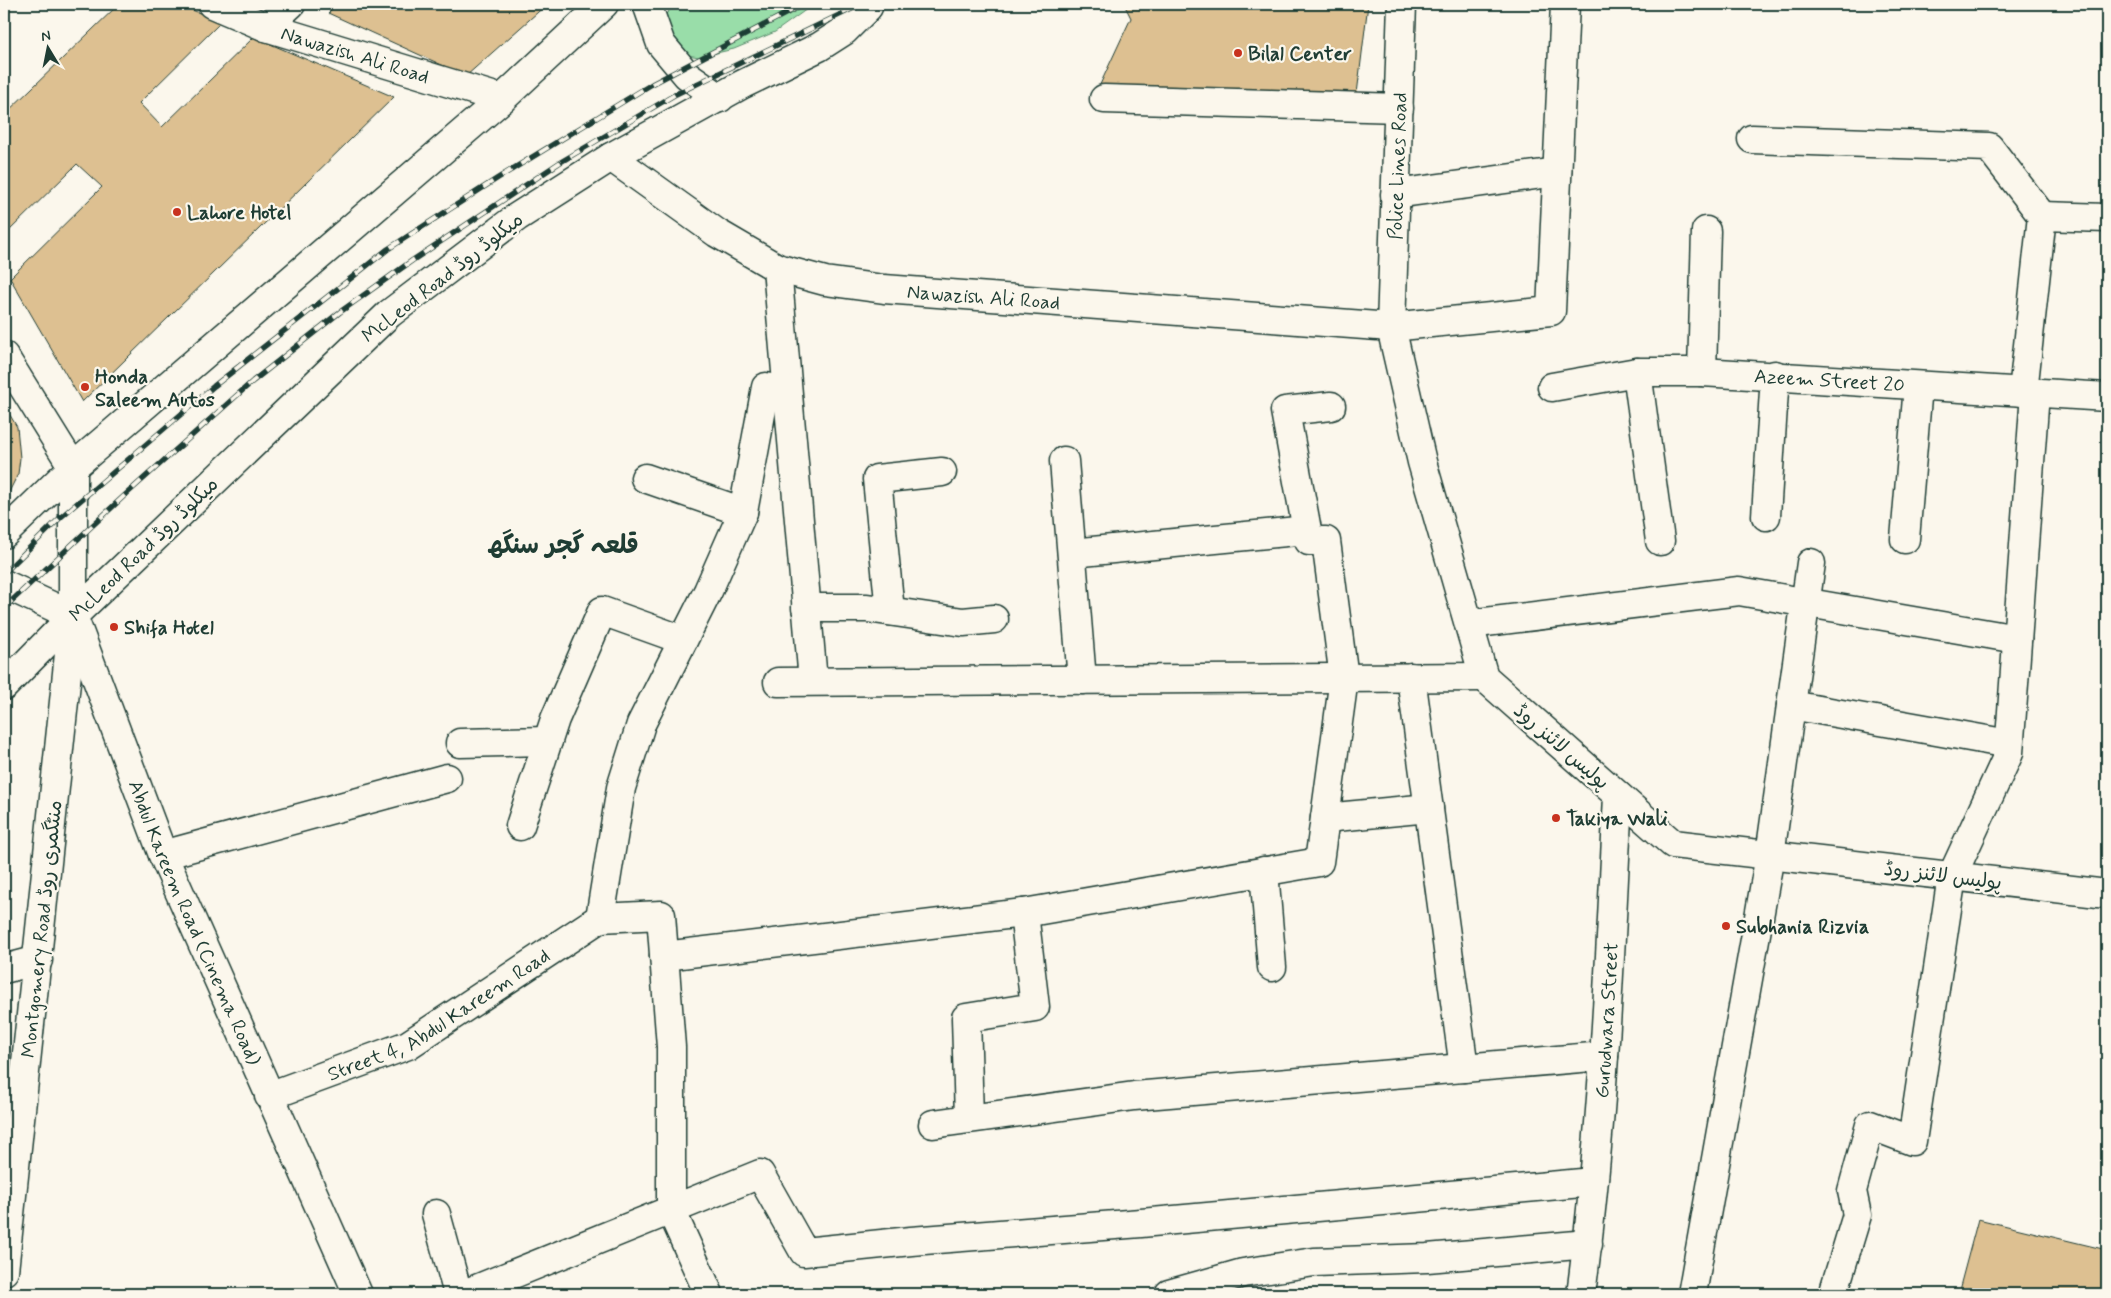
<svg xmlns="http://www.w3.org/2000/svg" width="2111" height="1298" font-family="Mynerve,'Playpen Sans Arabic',sans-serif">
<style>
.green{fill:#99dda9;stroke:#5c8d6e}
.building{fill:#ddc091;stroke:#1f3d34}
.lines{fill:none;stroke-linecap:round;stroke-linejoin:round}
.minor-casing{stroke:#1f3d34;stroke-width:31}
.major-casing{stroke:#1f3d34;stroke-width:31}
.minor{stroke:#fbf7ec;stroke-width:28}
.major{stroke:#fbf7ec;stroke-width:28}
.rail-casing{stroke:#1f3d34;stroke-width:5.5}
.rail{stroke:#fbf7ec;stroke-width:4;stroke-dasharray:11;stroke-linecap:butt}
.poi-dot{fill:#c8321e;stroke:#fbf7ec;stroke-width:2}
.labels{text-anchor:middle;stroke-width:4.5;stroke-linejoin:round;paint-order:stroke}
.poi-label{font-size:20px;font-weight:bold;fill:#1f3d34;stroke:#fbf7ec;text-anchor:start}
.street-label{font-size:20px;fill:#1f3d34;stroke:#fbf7ec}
.district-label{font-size:25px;font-weight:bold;fill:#1f3d34;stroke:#fbf7ec}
</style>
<rect width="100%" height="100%" fill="#fbf7ec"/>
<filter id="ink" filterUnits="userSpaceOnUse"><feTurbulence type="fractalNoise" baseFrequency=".02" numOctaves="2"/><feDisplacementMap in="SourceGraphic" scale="10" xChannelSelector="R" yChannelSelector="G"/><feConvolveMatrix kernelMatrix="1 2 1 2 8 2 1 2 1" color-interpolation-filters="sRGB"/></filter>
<g filter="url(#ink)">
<path class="green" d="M676 4H814L775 32 734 49 699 57 675 53 663 17Z"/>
<g class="building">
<path d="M119 4H178L221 22 139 103 162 127 254 37 394 97 82 402 10 278 102 187 77 164 4 236V115Z"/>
<path d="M337 4H547L466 76 328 13Z"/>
<path d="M1124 4H1368L1356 102 1098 89 1131 18Z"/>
<path d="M4 405 17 427 20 458 18 474 4 502Z"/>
<path d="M1978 1219 2107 1250V1294H1958Z"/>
</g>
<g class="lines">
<defs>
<g id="minor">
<path id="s1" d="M212 4 266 27 502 99"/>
<path d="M1402 4 1391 327 1422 462 1484 677 1673 844 2107 894"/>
<path d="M266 27 291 4"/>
<path d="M1104 99 1399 108"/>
<path d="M1752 139 1989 147 2042 216 2023 392"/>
<path id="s2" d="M611 157 717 233 777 268 825 281 884 289 1391 327 1551 311 1565 4"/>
<path d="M1395 194 1557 172"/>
<path d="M2042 216 2107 218"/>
<path d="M777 268 813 681"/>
<path d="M4 356 73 467V616"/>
<path d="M1637 372 1660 541"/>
<path d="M1702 372 1706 231"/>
<path id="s3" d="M1552 387 1637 372H1702L2107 397"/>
<path d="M1064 461 1082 680"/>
<path d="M645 478 743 512"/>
<path d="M1766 516 1775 375"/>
<path d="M1905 539 1918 386"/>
<path d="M1072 553 1307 530"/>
<path id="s4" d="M4 584 73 616 163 855 358 1294"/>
<path d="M806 608H867L963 622 994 619"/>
<path d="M890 611 877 479 942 472"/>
<path d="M1469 624 1739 591 2017 639"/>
<path d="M1411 677 1464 1068"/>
<path d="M778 682 1484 677"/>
<path d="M1791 705 2009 744"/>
<path d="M460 743 548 741"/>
<path d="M1325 818 1429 808"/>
<path d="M520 826 555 719 602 611 683 640"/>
<path d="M163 855 447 778"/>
<path d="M1264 871 1272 967"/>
<path d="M600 918 621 788 641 724 708 591 743 512 766 387 787 390"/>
<path d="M600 918 661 915 671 1047V1210L709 1294"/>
<path d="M664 956 1024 913 1319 862 1344 678 1326 541H1309L1285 411 1331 406"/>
<path d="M4 969 38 960"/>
<path id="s5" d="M269 1096 408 1045 600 918"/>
<path d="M969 1118 966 1018 1035 1007 1024 913"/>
<path d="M933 1124 1134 1096 1604 1056"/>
<path d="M436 1214 458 1294"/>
<path d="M464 1294 760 1174 804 1252 911 1241 1141 1223 1593 1182"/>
<path d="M1169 1294 1243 1273 1314 1262 1427 1258 1588 1244"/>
<path id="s6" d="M1581 1294C1603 1129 1610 962 1618 796"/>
<path d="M1692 1294 1770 855 1811 563"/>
<path d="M1833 1294 1857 1215 1852 1191 1870 1125 1912 1141 1952 876 2009 753 2035 393"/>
</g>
<g id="major">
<path d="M647 4 661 44 687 75 720 98"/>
<path d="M4 534 73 467 502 99 604 4"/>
<path d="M4 686 73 616 389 314 517 217 611 157 743 84 819 47 844 31 868 7 869 4"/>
<path d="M4 1271 73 616"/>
</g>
</defs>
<use href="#minor" class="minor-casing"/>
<use href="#major" class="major-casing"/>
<use href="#minor" class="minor"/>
<use href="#major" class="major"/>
<defs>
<g id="rail">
<path d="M4 573 61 517 214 386 388 249 498 178 652 84 804 4"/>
<path d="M4 608 123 497 253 381 340 312 413 260 559 163 676 94 862 4"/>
</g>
</defs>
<use href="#rail" class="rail-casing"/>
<use href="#rail" class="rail"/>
</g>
</g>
<g class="poi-dot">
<circle cx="1238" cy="53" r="5"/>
<circle cx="177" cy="212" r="5"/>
<circle cx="85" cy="387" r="5"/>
<circle cx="114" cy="627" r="5"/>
<circle cx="1556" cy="818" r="5"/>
<circle cx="1726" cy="926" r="5"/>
</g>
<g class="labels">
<g class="poi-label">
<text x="1248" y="60">Bilal Center</text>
<text x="187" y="219">Lahore Hotel</text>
<text x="95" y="383">Honda<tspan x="95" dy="23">Saleem Autos</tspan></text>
<text x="124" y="634">Shifa Hotel</text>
<text x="1566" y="825">Takiya Wali</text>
<text x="1736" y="933">Subhania Rizvia</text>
</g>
<g class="street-label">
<text dy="7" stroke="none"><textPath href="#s1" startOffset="152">Nawazish Ali Road</textPath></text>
<text transform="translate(1397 166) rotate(-88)" y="7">Police Lines Road</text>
<text transform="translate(442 277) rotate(-38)" y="7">McLeod Road میکلوڈ روڈ</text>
<text dy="7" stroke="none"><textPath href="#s2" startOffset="409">Nawazish Ali Road</textPath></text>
<text dy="7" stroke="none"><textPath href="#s3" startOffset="279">Azeem Street 20</textPath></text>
<text transform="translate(143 549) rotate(-44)" y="7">McLeod Road میکلوڈ روڈ</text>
<text transform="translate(1562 746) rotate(41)" y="7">پولیس لائنز روڈ</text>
<text transform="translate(1943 875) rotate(7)" y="7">پولیس لائنز روڈ</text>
<text dy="7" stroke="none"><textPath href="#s4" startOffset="406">Abdul Kareem Road (Cinema Road)</textPath></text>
<text transform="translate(41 929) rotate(-84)" y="7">Montgomery Road منٹگمری روڈ</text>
<text dy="7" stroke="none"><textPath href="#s5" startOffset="189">Street 4, Abdul Kareem Road</textPath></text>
<text dy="7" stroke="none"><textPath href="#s6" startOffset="275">Gurudwara Street</textPath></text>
</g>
<g class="district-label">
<text x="563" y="553">قلعہ گجر سنگھ</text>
</g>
</g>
<rect width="2111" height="1298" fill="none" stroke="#fbf7ec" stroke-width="20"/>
<rect x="10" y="10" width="2091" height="1278" fill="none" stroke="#1f3d34" stroke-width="2" filter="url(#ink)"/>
<g transform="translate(48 48) rotate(350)" stroke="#fbf7ec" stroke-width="4" paint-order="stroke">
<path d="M0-4L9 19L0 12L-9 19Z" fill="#1f3d34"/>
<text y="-8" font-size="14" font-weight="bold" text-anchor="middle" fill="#1f3d34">N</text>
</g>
</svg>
